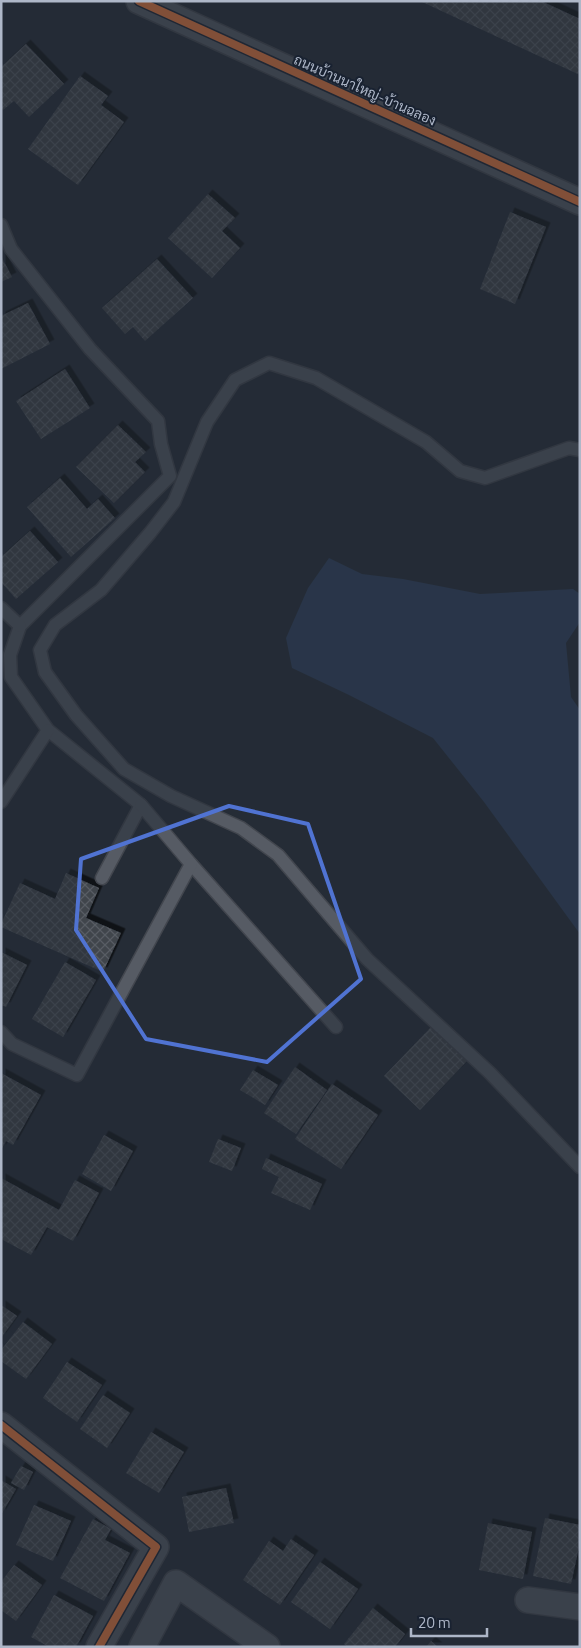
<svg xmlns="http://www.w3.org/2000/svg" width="581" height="1648" font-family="'Titillium Web',Sarabun,sans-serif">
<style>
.water{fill:#2f415f}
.building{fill:url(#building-cross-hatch);filter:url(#shadow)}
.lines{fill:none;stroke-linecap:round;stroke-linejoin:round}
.lane-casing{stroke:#42464e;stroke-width:15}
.street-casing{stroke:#42464e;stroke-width:28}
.lane{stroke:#565b64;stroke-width:12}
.street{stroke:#565b64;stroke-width:25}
.cycleway-casing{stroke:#192231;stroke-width:11}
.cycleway{stroke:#f17a3a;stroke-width:8}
.marked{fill:none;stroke:#5073d2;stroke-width:4;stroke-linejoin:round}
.labels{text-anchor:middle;stroke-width:4;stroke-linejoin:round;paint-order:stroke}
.street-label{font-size:14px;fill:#aeb7c8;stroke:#192231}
</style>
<defs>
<pattern id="building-cross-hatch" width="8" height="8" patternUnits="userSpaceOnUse" patternTransform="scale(1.25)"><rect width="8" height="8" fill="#3f444c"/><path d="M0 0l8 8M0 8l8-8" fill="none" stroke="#585d64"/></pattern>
<filter id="shadow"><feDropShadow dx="4.5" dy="-4.5" stdDeviation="0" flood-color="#0009"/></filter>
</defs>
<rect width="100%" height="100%" fill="#252c36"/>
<path class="water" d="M329 558 362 574 403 579 480 594 573 589 580 594V622L566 643 571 697 580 710V934L484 802 433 738 349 695 292 668 286 638 308 588Z"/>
<g class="building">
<path d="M420 1H541L580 19V75Z"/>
<path d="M26 44 64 84 29 117 14 101 3 110 1 108V67Z"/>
<path d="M80 76 108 96 101 105 124 122 78 185 28 149Z"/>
<path d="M208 194 235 218 222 231 240 248 212 278 168 238Z"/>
<path d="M510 212 546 227 515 304 480 289Z"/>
<path d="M1 256 12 277 1 282Z"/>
<path d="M157 259 193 298 145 341 133 327 125 334 102 308Z"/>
<path d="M28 303 50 344 1 369V316Z"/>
<path d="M65 369 90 408 41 439 16 401Z"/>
<path d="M118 425 146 452 135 462 145 472 114 503 76 467Z"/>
<path d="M60 478 87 509 98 499 115 518 71 557 27 507Z"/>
<path d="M30 531 58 562 16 599 1 582V557Z"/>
<path d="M66 873 99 888 86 918 121 933 103 972 1 927V924L20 883 55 899Z"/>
<path d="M1 952 27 965 6 1007 1 1005Z"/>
<path d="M65 962 96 980 63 1037 32 1019Z"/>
<path d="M431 1027 467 1061 420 1110 384 1076Z"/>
<path d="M295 1067 327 1090 296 1134 264 1113Z"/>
<path d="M253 1070 278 1085 265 1105 240 1090Z"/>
<path d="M1 1073 41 1095 13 1145 6 1141 1 1150Z"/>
<path d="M332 1084 378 1115 341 1169 295 1139Z"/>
<path d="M104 1135 133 1151 111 1191 82 1174Z"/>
<path d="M218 1139 241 1148 232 1171 209 1162Z"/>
<path d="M266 1158 322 1184 310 1210 271 1193 279 1177 262 1169Z"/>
<path d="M1 1178 59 1210 75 1180 99 1193 73 1241 47 1227 31 1255 1 1239Z"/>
<path d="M1 1305 17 1316 1 1338Z"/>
<path d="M23 1322 52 1344 26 1379 1 1361V1350Z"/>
<path d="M67 1362 102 1385 77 1422 43 1398Z"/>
<path d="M103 1395 130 1413 107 1448 80 1429Z"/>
<path d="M151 1432 184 1452 159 1493 126 1473Z"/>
<path d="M21 1466 33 1472 24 1490 11 1483Z"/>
<path d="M1 1480 16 1489 1 1515Z"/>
<path d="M226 1488 234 1523 189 1532 182 1497Z"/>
<path d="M34 1505 71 1521 53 1561 16 1545Z"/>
<path d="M545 1518 580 1525V1542L571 1584 533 1576Z"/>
<path d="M93 1519 111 1529 105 1540 130 1553 104 1601 60 1578Z"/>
<path d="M488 1523 532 1532 523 1579 479 1570Z"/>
<path d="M291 1539 314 1555 280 1605 243 1580 269 1541 283 1551Z"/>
<path d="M320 1562 358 1589 330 1629 291 1602Z"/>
<path d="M14 1565 42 1585 16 1621 1 1610V1582Z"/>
<path d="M54 1595 93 1616 76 1647H49L31 1637Z"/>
<path d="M373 1608 405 1634 395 1647H348L344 1644Z"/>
<path d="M431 1641 438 1647H426Z"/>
</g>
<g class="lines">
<defs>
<g id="lane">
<path d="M1 225 11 249 90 349 158 421 161 444 170 476 20 626 10 655 11 677 48 730 141 805 102 878"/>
<path d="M580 450 569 448 485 478 460 471 426 442 316 378 269 363 235 380 207 422 174 502 150 533 101 590 55 625 40 650 45 672 76 715 124 769 171 796 241 828 278 855 367 959 490 1073 580 1167"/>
<path d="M1 608 20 626"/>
<path d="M1 802 48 730"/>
<path d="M141 805 191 864 336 1027"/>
<path d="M1 1032 12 1044 77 1075 191 864"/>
</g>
<g id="street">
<path d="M139 1 580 202"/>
<path d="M1 1425 156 1547 99 1647"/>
<path d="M528 1600 580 1607"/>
<path d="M142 1647 176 1583 267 1647"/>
</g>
</defs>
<use href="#lane" class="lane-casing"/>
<use href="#street" class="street-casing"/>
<use href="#lane" class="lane"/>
<use href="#street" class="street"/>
<defs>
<g id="cycleway">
<path d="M139 1 580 202"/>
<path d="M1 1425 156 1547 99 1647"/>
</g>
</defs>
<use href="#cycleway" class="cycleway-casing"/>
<use href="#cycleway" class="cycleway"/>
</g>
<path d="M0 0H581V1648H0ZM229 806 308 824 361 979 267 1062 146 1039 76 930 81 859Z" fill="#252c36" fill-opacity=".55" fill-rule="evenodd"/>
<path class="marked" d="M229 806 308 824 361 979 267 1062 146 1039 76 930 81 859Z"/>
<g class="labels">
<g class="street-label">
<text transform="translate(365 90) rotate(24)" y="5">ถนนบ้านนาใหญ่-บ้านฉลอง</text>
</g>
</g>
<rect width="581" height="1648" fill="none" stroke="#aeb7c8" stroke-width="5"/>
<path d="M411 1628v8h76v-8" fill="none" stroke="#aeb7c8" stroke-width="2.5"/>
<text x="418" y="1628" font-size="15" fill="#aeb7c8" stroke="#192231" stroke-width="4" paint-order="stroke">20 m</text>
</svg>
